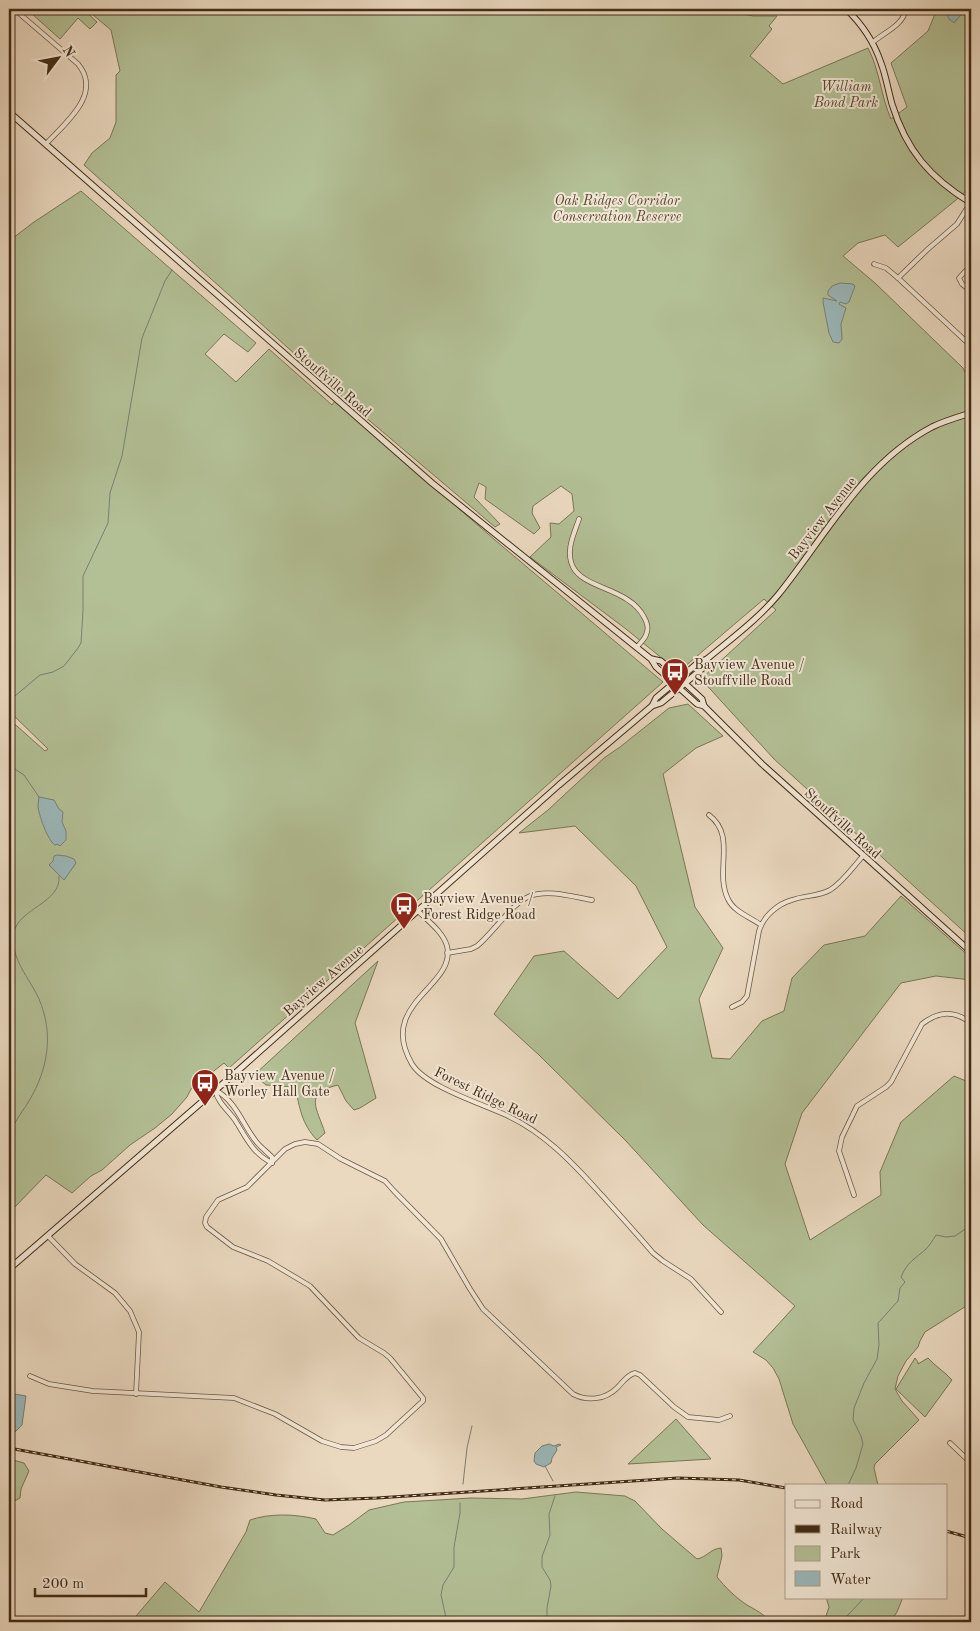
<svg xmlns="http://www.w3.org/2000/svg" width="980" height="1631" font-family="'Old Standard TT',serif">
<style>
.green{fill:#b3bf95;stroke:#7b7656}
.water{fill:#9bb8bb;stroke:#788079}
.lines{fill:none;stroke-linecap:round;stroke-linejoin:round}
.stream{stroke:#788079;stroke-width:1}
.street-casing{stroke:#6d5741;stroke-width:5.5}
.secondary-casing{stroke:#432c17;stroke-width:7}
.street{stroke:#f1e6d5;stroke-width:4}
.secondary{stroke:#f1e6d5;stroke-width:5}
.rail-casing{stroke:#432c17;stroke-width:3}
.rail{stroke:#f1e6d5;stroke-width:1;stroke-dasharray:4;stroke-linecap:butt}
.labels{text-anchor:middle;stroke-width:4;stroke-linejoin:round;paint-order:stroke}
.park-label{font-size:14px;font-style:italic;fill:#594930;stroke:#f1e6d5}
.street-label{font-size:14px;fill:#432c17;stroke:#f1e6d5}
.poi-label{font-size:14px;fill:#432c17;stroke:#f1e6d5;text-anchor:start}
</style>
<rect width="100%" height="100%" fill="#ead8bf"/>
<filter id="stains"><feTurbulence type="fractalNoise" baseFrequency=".004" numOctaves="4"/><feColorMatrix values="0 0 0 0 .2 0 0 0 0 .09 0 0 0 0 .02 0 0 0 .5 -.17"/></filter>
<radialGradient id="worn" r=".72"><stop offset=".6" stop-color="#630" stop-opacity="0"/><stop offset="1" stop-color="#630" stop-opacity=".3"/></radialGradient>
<g class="green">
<path d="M35 9H83L97 22 90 29 78 18 60 39 31 13Z"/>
<path d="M86 9H719L753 16H777L769 26 772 29 750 56 783 84 868 48C880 71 881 97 891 119L907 107 891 63 928 31 937 9H971V190L968 189 956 200 898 247 885 235 858 243 843 256 875 283 963 368 971 384V938L774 759 701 679 776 610 764 599 683 668H674L626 629 530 557 551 537 550 523 559 524 574 511 572 494 561 486 533 506 532 513 540 528 534 534 485 499 486 487 479 483 474 497 500 524 495 527 364 416 84 165 92 153 110 138 116 122V75L120 71 111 30Z"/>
<path d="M81 191 256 343 248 352 224 334 205 354 236 382 269 349 332 405 335 401 495 540 663 682 229 1068 224 1063 191 1089 187 1097 172 1114 155 1128 130 1145 102 1170 91 1176 72 1193 46 1175 9 1213V719L45 751 48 749 9 711V241L34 222Z"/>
<path d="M688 704 723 736 696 748 663 774 695 907 723 948 699 999 712 1058 730 1059 762 1021 784 1011 792 978 824 945 865 936 901 896 971 958V980L936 976 901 983 802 1113 785 1164 810 1240 881 1195 880 1172 901 1122 954 1076 971 1083V1303L925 1332 920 1341 918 1347 906 1361 898 1376 895 1389 902 1401 919 1420 875 1464 874 1468 878 1485H827L793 1424 779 1379 773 1368 766 1360 753 1352 795 1306 703 1225 626 1141 539 1055 494 1014 534 956 564 951 618 999 667 947 636 886 575 826 519 833 548 810 604 758 620 747 669 708Z"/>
<path d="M378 961 355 1023 376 1098 360 1108 354 1110 346 1101 338 1085C303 1093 317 1108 325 1133L317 1140C301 1123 300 1108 295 1087L266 1085 254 1075Z"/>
<path d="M915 1358 918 1362V1364L928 1358C936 1367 944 1371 952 1380L925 1417 896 1389Z"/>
<path d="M676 1419 711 1459 628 1464Z"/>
<path d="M9 1459 24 1463 29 1471 21 1489 20 1498 9 1504Z"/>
<path d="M576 1492 625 1496 635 1501 662 1529 697 1559C707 1557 710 1549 721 1548L722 1556 717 1577C725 1587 736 1598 747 1605 757 1611 763 1613 770 1622H131L165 1582 199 1612 246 1532 250 1520C270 1513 295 1514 316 1519L325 1533 333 1535 349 1525 369 1510 404 1502 471 1498 522 1499Z"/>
<path d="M826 1597H903L897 1612 890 1622H824L829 1607Z"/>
</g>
<g class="water">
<path d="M948 9H964V11L954 23 949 19 946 12Z"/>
<path d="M840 283 853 284 855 286 849 302 846 304 840 302 839 304 846 308 841 324 842 339 839 343 833 342 829 333 823 302V298L837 301 828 295V291L832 286Z"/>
<path d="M39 797 54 800 59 809 63 812 62 822 66 831V840L60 846 57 844 55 845C48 841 38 814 38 805 38 802 39 800 39 797Z"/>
<path d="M57 855 66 856 74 859 76 863 64 880 49 865 53 861 54 856Z"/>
<path d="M9 1393 26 1396 22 1425 12 1435 9 1434Z"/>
<path d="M549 1444 554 1446 559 1444 561 1445 556 1447 557 1450 552 1458 551 1463 544 1467 536 1464 534 1461 535 1453 542 1446Z"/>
</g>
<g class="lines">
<g class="stream">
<path d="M9 701 40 675 53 672 64 666 78 648 81 643 83 611V576L108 523 110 493 122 456 142 338 165 281 172 270"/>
<path d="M9 765 24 775 39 797"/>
<path d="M9 1141C11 1135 12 1129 15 1123 19 1115 25 1108 29 1101 48 1069 54 1034 39 999 29 977 10 959 14 933 17 909 62 903 59 876"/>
<path d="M545 1466 553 1481"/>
<path d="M463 1484 467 1448 472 1426"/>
<path d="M848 1485 856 1468 863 1444 861 1436 853 1420 854 1408 864 1383 877 1359 879 1345 878 1323 898 1301 900 1288 905 1282 901 1277C907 1262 915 1259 926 1249 930 1245 933 1240 936 1235L946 1237 955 1236 971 1225"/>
<path d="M447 1622 441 1595 443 1585 454 1567V1547L460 1513V1503"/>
<path d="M547 1622V1608L551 1586 550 1580 542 1567V1557L550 1535 549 1514 555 1496"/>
<path d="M846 1622V1617L865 1597"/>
</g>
<defs>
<g id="street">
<path d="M14 9 78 64C103 94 65 123 46 144"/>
<path d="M872 43C884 32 903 26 906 9"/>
<path d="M874 264 886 268 898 278 971 346"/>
<path d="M971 265 959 278 962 284 971 291"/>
<path d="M898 278 928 249 957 224 971 202"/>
<path d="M579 519C574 534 565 551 573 567 584 589 629 588 644 617 647 622 649 629 646 635 644 640 640 643 637 647"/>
<path d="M709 815C737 836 714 871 728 899 734 912 750 917 761 925"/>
<path d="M418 911C428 921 443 932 447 946 457 987 376 1003 412 1064 426 1087 483 1104 508 1116 544 1133 571 1161 598 1191 616 1211 635 1232 653 1253L663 1261 691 1279 721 1312"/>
<path d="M447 953 471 949 477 946C493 933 512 903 530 896 548 889 574 897 592 900"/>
<path d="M732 1007 742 1002 747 996 759 931C763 917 777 904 792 900 805 895 817 897 830 890 843 882 852 868 863 856"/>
<path d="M215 1090C235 1100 242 1123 255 1140 259 1146 266 1151 272 1157V1163"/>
<path d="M215 1090C218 1103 228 1110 235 1120 246 1137 252 1153 272 1163"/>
<path d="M854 1195 839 1151 842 1137 857 1106 886 1087 891 1082 922 1024C939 1011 954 1010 971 1023"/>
<path d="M48 1236 75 1264 115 1293 130 1311 139 1332 136 1394"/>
<path d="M30 1376 49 1384 93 1391 234 1398 275 1414 322 1441 341 1447 354 1448 376 1441 386 1435 423 1401V1398L390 1358 384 1353 359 1338 310 1286 268 1261 233 1247 207 1227 205 1223 206 1217 218 1200 247 1187 285 1149 295 1144 305 1142 318 1144 341 1159 385 1181 394 1191 441 1239 470 1289 483 1309 573 1394C588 1402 606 1399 617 1388 623 1382 627 1375 635 1373L640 1375 674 1407 688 1417 719 1420 730 1416"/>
<path d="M950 1443 971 1463"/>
</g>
<g id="secondary">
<path d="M846 9C862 24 874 42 881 63 886 76 888 90 892 104 906 150 930 178 971 203"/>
<path d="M9 112 432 483 651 659 656 667 697 704 704 706"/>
<path d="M652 659 661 661 702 699 704 706 762 764 971 952"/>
<path d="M652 706 661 703 690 679 704 667 707 659"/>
<path d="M9 1269 233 1075 559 785 652 706 656 698 699 662 707 659C731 639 758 619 778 595 825 537 862 464 932 427 944 421 958 417 971 413"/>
</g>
</defs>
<use href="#street" class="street-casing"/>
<use href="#secondary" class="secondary-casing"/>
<use href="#street" class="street"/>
<use href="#secondary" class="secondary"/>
<defs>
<g id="rail">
<path d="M9 1448 221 1487 276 1495 325 1500 377 1498 678 1478 739 1480 786 1488"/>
<path d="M946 1531 971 1538"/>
</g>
</defs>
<use href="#rail" class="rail-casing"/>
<use href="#rail" class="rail"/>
</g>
<defs>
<symbol id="bus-pin" viewBox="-11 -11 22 30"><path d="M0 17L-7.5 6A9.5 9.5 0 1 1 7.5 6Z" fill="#8f2418" stroke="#f1e6d5"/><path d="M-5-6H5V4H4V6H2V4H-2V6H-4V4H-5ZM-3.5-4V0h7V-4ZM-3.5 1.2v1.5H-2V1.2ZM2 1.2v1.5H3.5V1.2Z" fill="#fff"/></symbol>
</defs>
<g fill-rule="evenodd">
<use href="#bus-pin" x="659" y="656" width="32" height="43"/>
<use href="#bus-pin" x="388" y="890" width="32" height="43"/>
<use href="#bus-pin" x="189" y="1067" width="32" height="43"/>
</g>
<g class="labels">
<g class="park-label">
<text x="846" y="91">William<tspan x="846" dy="16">Bond Park</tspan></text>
<text x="617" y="205">Oak Ridges Corridor<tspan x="617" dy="16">Conservation Reserve</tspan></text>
</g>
<g class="street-label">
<text transform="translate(333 382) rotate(41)" y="5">Stouffville Road</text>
<text transform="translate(822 518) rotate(-52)" y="5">Bayview Avenue</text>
<text transform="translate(843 823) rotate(42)" y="5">Stouffville Road</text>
<text transform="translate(323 980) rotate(-41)" y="5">Bayview Avenue</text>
<text transform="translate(486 1095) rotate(26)" y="5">Forest Ridge Road</text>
</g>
<g class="poi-label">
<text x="694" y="669">Bayview Avenue /<tspan x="694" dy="16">Stouffville Road</tspan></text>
<text x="423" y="903">Bayview Avenue /<tspan x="423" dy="16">Forest Ridge Road</tspan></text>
<text x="224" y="1080">Bayview Avenue /<tspan x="224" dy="16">Worley Hall Gate</tspan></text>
</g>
</g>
<rect width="980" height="1631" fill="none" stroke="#ead8bf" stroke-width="30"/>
<rect x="10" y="10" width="960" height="1611" fill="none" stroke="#432c17" stroke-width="2.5"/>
<rect x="15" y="15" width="950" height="1601" fill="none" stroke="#432c17"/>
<rect x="785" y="1484" width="162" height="115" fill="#f1e6d5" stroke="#ab9c89"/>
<rect x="795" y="1500" width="25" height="8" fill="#f1e6d5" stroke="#ab9c89"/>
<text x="830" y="1508" font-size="15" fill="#432c17">Road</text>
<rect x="795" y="1525" width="25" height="8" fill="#432c17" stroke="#ab9c89"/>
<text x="830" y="1534" font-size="15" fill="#432c17">Railway</text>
<rect x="795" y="1546" width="25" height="15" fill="#b3bf95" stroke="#ab9c89"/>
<text x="830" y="1558" font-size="15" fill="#432c17">Park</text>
<rect x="795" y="1571" width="25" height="15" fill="#9bb8bb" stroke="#ab9c89"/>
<text x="830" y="1584" font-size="15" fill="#432c17">Water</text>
<g transform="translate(58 58) rotate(58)" stroke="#f1e6d5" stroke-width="4" paint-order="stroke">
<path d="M0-4L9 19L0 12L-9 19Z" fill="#432c17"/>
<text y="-8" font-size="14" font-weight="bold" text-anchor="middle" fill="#432c17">N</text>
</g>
<path d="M35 1588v8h111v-8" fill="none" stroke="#432c17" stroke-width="2.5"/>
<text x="42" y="1588" font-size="15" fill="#432c17" stroke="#f1e6d5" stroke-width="4" paint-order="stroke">200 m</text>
<rect width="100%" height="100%" filter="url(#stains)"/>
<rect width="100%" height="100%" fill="url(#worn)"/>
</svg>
